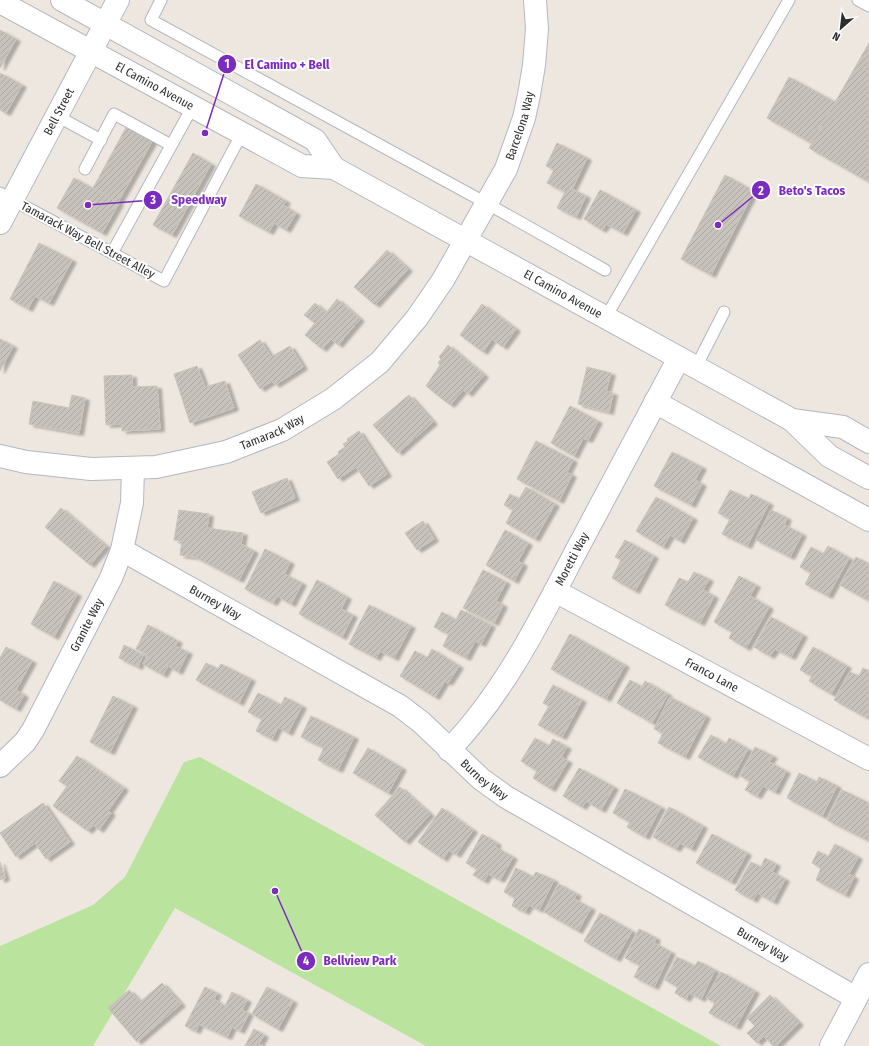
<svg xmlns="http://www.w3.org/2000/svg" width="869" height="1046" font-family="'Fira Sans Condensed',sans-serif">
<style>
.park{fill:#bae49d}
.building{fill:url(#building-hatch);stroke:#cac3b9;filter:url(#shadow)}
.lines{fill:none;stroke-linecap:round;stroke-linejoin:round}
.lane-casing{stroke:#b3b7c0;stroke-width:13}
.street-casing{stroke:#b3b7c0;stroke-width:24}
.secondary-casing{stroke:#b3b7c0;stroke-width:24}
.lane{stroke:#fff;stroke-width:11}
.street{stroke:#fff;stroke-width:22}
.secondary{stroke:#fff;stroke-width:22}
.labels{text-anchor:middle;stroke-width:4;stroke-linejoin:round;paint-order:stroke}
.street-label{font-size:12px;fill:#2d2d2d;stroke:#fff}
.leader{fill:none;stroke:#7b2cbf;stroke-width:1.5}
.callout-dot{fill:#7b2cbf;stroke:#fff;stroke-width:1.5}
.mark-label{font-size:12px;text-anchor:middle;font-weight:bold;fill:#fff}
.callout-label{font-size:13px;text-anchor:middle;font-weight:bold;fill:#7b2cbf;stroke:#fff;stroke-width:4;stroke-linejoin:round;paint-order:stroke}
</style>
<defs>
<pattern id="building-hatch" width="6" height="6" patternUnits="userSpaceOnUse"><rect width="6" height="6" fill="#c7c2bb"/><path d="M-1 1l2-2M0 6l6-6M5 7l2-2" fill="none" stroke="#aba7a1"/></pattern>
<filter id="shadow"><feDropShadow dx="4.5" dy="2.5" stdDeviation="1" flood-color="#0004"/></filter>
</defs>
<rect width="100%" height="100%" fill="#eee7e0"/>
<path class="park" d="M200 757 721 1046H426L175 908 93 1046H0V946L93 905 125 877 184 762Z"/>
<g class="building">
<path d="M0 30 16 39 0 68Z"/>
<path d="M869 43V182L809 148Z"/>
<path d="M0 73 22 85 6 113 0 110Z"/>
<path d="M789 77 835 102 811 143 767 118Z"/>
<path d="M127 126 153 140 118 202 93 188Z"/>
<path d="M557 143 587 158 572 189 586 196 576 217 557 208 565 192 547 183 554 170 546 166Z"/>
<path d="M193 153 211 164 172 235 153 225Z"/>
<path d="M725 175 754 191 711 275 681 259Z"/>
<path d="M74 178 119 203 102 233 57 208Z"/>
<path d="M256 184 286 201 283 205 296 213 286 230 274 223 269 232 239 216Z"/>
<path d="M600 190 636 210 623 233 606 224 602 230 584 219Z"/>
<path d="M39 243 72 260 49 303 35 296 28 309 10 299Z"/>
<path d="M387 250 408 269 375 305 354 287Z"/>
<path d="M337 299 360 319 338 345 331 339 322 349 305 335 315 323 304 315 315 303 326 313Z"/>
<path d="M482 304 516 329 503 347 492 339 483 352 460 335Z"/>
<path d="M0 339 13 346 0 371Z"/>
<path d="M260 340 271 357 290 346 303 367 275 385 272 381 260 389 238 355Z"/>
<path d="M448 345 484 375 468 394 463 390 450 405 426 386 440 365 438 363 441 359 439 357Z"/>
<path d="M197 366 205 387 225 381 234 408 190 423 174 374Z"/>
<path d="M587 367 611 373 606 391 613 393 609 412 578 404Z"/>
<path d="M132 375V387L157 386 160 429 122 431V424L106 425 104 376Z"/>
<path d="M72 395 85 398 79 433 29 424 33 401 69 408Z"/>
<path d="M409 395 433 422 398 453 373 425Z"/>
<path d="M570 406 598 421 588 440 583 438 574 456 551 443Z"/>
<path d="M359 431 387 474 369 486 356 467 338 479 327 462 339 454 338 452 345 447 343 444 348 441 347 439Z"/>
<path d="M536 441 573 460 567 472 572 475 559 501 517 479Z"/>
<path d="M672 452 702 467 695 480 702 484 691 505 654 486Z"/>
<path d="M287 478 295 498 261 513 252 492Z"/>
<path d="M526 487 555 504 535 539 506 523 513 510 504 505 510 494 519 499Z"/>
<path d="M730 490 749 499 751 494 769 503 747 546 722 534 730 519 718 513Z"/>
<path d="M656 497 693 518 680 541 670 535 663 547 636 531Z"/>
<path d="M61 508 106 546 90 565 45 527Z"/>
<path d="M179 510 209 514 207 528 243 533 241 544 254 551 239 580 195 557 180 555 182 541 174 540Z"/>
<path d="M771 510 787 518 784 525 802 534 790 557 756 540Z"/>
<path d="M423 521 434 539 417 550 405 533Z"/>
<path d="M505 530 528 543 518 561 523 564 514 581 486 565Z"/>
<path d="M625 540 654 556 635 591 612 578 621 560 615 557Z"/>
<path d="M828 546 849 558 828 596 805 584 811 573 800 567 811 547 823 554Z"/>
<path d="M265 549 290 562 284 574 302 583 291 604 277 596 273 603 245 589Z"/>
<path d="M856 557 869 564V601L840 585Z"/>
<path d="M483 570 506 582 496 601 503 605 494 623 463 608Z"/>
<path d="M694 572 709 579 703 590 714 596 700 623 665 605 679 578 688 582Z"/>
<path d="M739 576 756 585 750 596 769 607 746 648 729 638 732 632 714 622Z"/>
<path d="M317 580 347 597 341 609 353 615 342 637 299 614Z"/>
<path d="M54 581 77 594 54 637 31 624Z"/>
<path d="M369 605 411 626 394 658 380 651 376 658 349 644Z"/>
<path d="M461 610 491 625 481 644 475 641 466 658 443 646 449 634 434 627 442 612 456 620Z"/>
<path d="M771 617 803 635 791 657 775 649 770 656 754 647Z"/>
<path d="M148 625 178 641 175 646 188 652 178 672 168 666 163 675 143 664 148 655 136 649Z"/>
<path d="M570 634 625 665 606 699 551 669Z"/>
<path d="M124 645 143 655 138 667 119 658Z"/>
<path d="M6 647 32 661 16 690 24 695 16 709 0 700V658Z"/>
<path d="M813 647 847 666 831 694 809 681 812 676 800 670Z"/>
<path d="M432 649 459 666 448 683 445 681 435 697 400 676 415 651 427 658Z"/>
<path d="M206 663 218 669 221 664 251 679 239 703 196 680Z"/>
<path d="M863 668 869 671V719L834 700 850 672 859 676Z"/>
<path d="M630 680 642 687 645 681 668 694 652 723 617 703Z"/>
<path d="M553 685 582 700 562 737 538 725 549 706 543 703Z"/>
<path d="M258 693 281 705 285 697 302 706 288 733 278 727 272 739 256 731 262 719 248 712Z"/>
<path d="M113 696 133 706 110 752 90 742Z"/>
<path d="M670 697 706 716 685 757 658 743 663 733 654 729Z"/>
<path d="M311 716 354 737 338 770 318 760 324 748 301 737Z"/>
<path d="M711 735 726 744 729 738 748 749 733 776 698 757Z"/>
<path d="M535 738 549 746 553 739 567 747 561 757 568 761 551 789 533 778 537 771 521 761Z"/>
<path d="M755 747 773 756 769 762 786 771 775 792 763 786 757 796 745 790 750 781 740 776Z"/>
<path d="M368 748 402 768 388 793 353 773Z"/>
<path d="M77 756 124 788 108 811 111 813 99 830 93 825 88 831 53 806 67 786 59 781Z"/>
<path d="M579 768 614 787 601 810 586 801 582 807 563 796Z"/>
<path d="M799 773 817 782 819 777 837 786 822 816 787 798Z"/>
<path d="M400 787 430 814 405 842 375 815Z"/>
<path d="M625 789 661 807 645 837 627 827 630 822 613 813Z"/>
<path d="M842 790 869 803V841L827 820Z"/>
<path d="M43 803 70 842 46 859 35 843 16 857 0 833Z"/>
<path d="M669 807 703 826 691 849 680 843 676 849 653 837Z"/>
<path d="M442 808 473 830 456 855 449 850 443 859 418 842Z"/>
<path d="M482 834 497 843 495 847 513 857 500 880 488 874 484 881 473 875 477 869 466 863Z"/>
<path d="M712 834 747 853 731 882 696 863Z"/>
<path d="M835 844 858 857 849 874 854 877 845 895 816 880 821 868 812 863 818 851 828 857Z"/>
<path d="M765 858 776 864 772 872 785 879 773 902 757 893 753 900 735 890 751 862 761 867Z"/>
<path d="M0 862 5 878 0 880Z"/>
<path d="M516 868 533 877 536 872 554 880 539 910 529 905 525 912 512 906 515 898 504 892Z"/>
<path d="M559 884 577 894 574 899 591 908 578 931 544 912Z"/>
<path d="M600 913 632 931 616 959 584 941Z"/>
<path d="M639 929 656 938 654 943 671 952 654 987 634 977 640 965 625 958Z"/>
<path d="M677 957 695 966 698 961 715 970 701 999 689 993 686 999 675 993 678 987 665 980Z"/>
<path d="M721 972 755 991 736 1027 709 1013 715 1003 706 998Z"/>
<path d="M162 983 181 1004 137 1042 108 1008 129 990 140 1002Z"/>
<path d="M205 987 217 993 214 999 225 1006 232 992 247 1000 242 1010 249 1013 240 1031 232 1027 227 1037 199 1024 196 1031 185 1026Z"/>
<path d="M267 987 293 1001 278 1029 252 1014Z"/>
<path d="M770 995 799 1023 776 1046H773L764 1036 757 1043 747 1033 755 1026 747 1018Z"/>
<path d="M254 1029 264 1035 259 1044 264 1046H245Z"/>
</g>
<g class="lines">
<defs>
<g id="lane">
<path d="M161 0 151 20 486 203 605 270"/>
<path d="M858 0 869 6"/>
<path d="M57 116 101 140"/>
<path d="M85 169 114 114 171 145"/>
<path d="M0 193 164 281 242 133"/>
<path d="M112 253 193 106"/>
<path d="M606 317 789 0"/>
<path d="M696 367 724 312"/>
</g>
<g id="street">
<path d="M655 402 869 520"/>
<path id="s1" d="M0 456 26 462 91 469 156 467 226 452 282 430 333 399 380 362 417 318 443 280 506 169 524 118 529 95 534 65 537 29 535 0"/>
<path id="s2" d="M122 550 400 706 421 722 481 779 506 797 856 998"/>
<path id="s3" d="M555 591 869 759"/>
<path id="s4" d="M449 750C503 694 538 624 574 555 609 489 644 424 679 358"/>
<path id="s5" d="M0 766 25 742 33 730 111 578 122 550 132 503 133 468"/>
</g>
<g id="secondary">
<path d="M62 0 315 140 334 168"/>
<path id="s6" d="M0 2 302 166 334 168 792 420 829 456 869 478"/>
<path id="s7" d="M0 223 118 0"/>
<path d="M792 420 843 427 869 442"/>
<path d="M831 1046 869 974"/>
</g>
</defs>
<use href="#lane" class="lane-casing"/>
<use href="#street" class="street-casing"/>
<use href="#secondary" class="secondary-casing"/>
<use href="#lane" class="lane"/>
<use href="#street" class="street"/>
<use href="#secondary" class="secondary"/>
</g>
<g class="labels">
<g class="street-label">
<text dy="4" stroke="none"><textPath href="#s6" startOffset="176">El Camino Avenue</textPath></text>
<text dy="4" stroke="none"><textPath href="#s7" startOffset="126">Bell Street</textPath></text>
<text dy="4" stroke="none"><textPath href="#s1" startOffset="685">Barcelona Way</textPath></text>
<text transform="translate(88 240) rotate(28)" y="4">Tamarack Way Bell Street Alley</text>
<text dy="4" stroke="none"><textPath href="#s6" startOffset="637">El Camino Avenue</textPath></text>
<text dy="4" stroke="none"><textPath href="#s1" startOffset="279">Tamarack Way</textPath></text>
<text dy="4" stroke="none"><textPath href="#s4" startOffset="228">Moretti Way</textPath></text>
<text dy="4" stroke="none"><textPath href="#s2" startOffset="107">Burney Way</textPath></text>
<text dy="4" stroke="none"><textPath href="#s5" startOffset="167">Granite Way</textPath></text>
<text dy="4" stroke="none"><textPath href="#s3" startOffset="178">Franco Lane</textPath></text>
<text dy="4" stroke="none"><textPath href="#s2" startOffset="431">Burney Way</textPath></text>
<text dy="4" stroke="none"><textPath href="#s2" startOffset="755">Burney Way</textPath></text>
</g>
</g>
<path class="leader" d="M205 133L227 64M718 225L761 190M88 205L153 200M275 891L306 961"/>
<g class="callout-dot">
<circle cx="205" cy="133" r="4"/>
<circle cx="718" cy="225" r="4"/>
<circle cx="88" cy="205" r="4"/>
<circle cx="275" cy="891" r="4"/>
<circle cx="227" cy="64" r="10"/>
<circle cx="761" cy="190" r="10"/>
<circle cx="153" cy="200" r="10"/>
<circle cx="306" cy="961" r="10"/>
</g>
<g class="mark-label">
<text x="227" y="68">1</text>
<text x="761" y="195">2</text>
<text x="153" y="204">3</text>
<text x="306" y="965">4</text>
</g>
<g class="callout-label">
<text x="287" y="69">El Camino + Bell</text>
<text x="812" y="195">Beto's Tacos</text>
<text x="199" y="204">Speedway</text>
<text x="360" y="965">Bellview Park</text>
</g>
<g transform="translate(841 28) rotate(208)" stroke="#ffffff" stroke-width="3" paint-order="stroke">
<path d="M0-3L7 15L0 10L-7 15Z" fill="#2d2d2d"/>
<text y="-6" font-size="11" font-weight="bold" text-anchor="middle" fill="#2d2d2d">N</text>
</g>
</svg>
